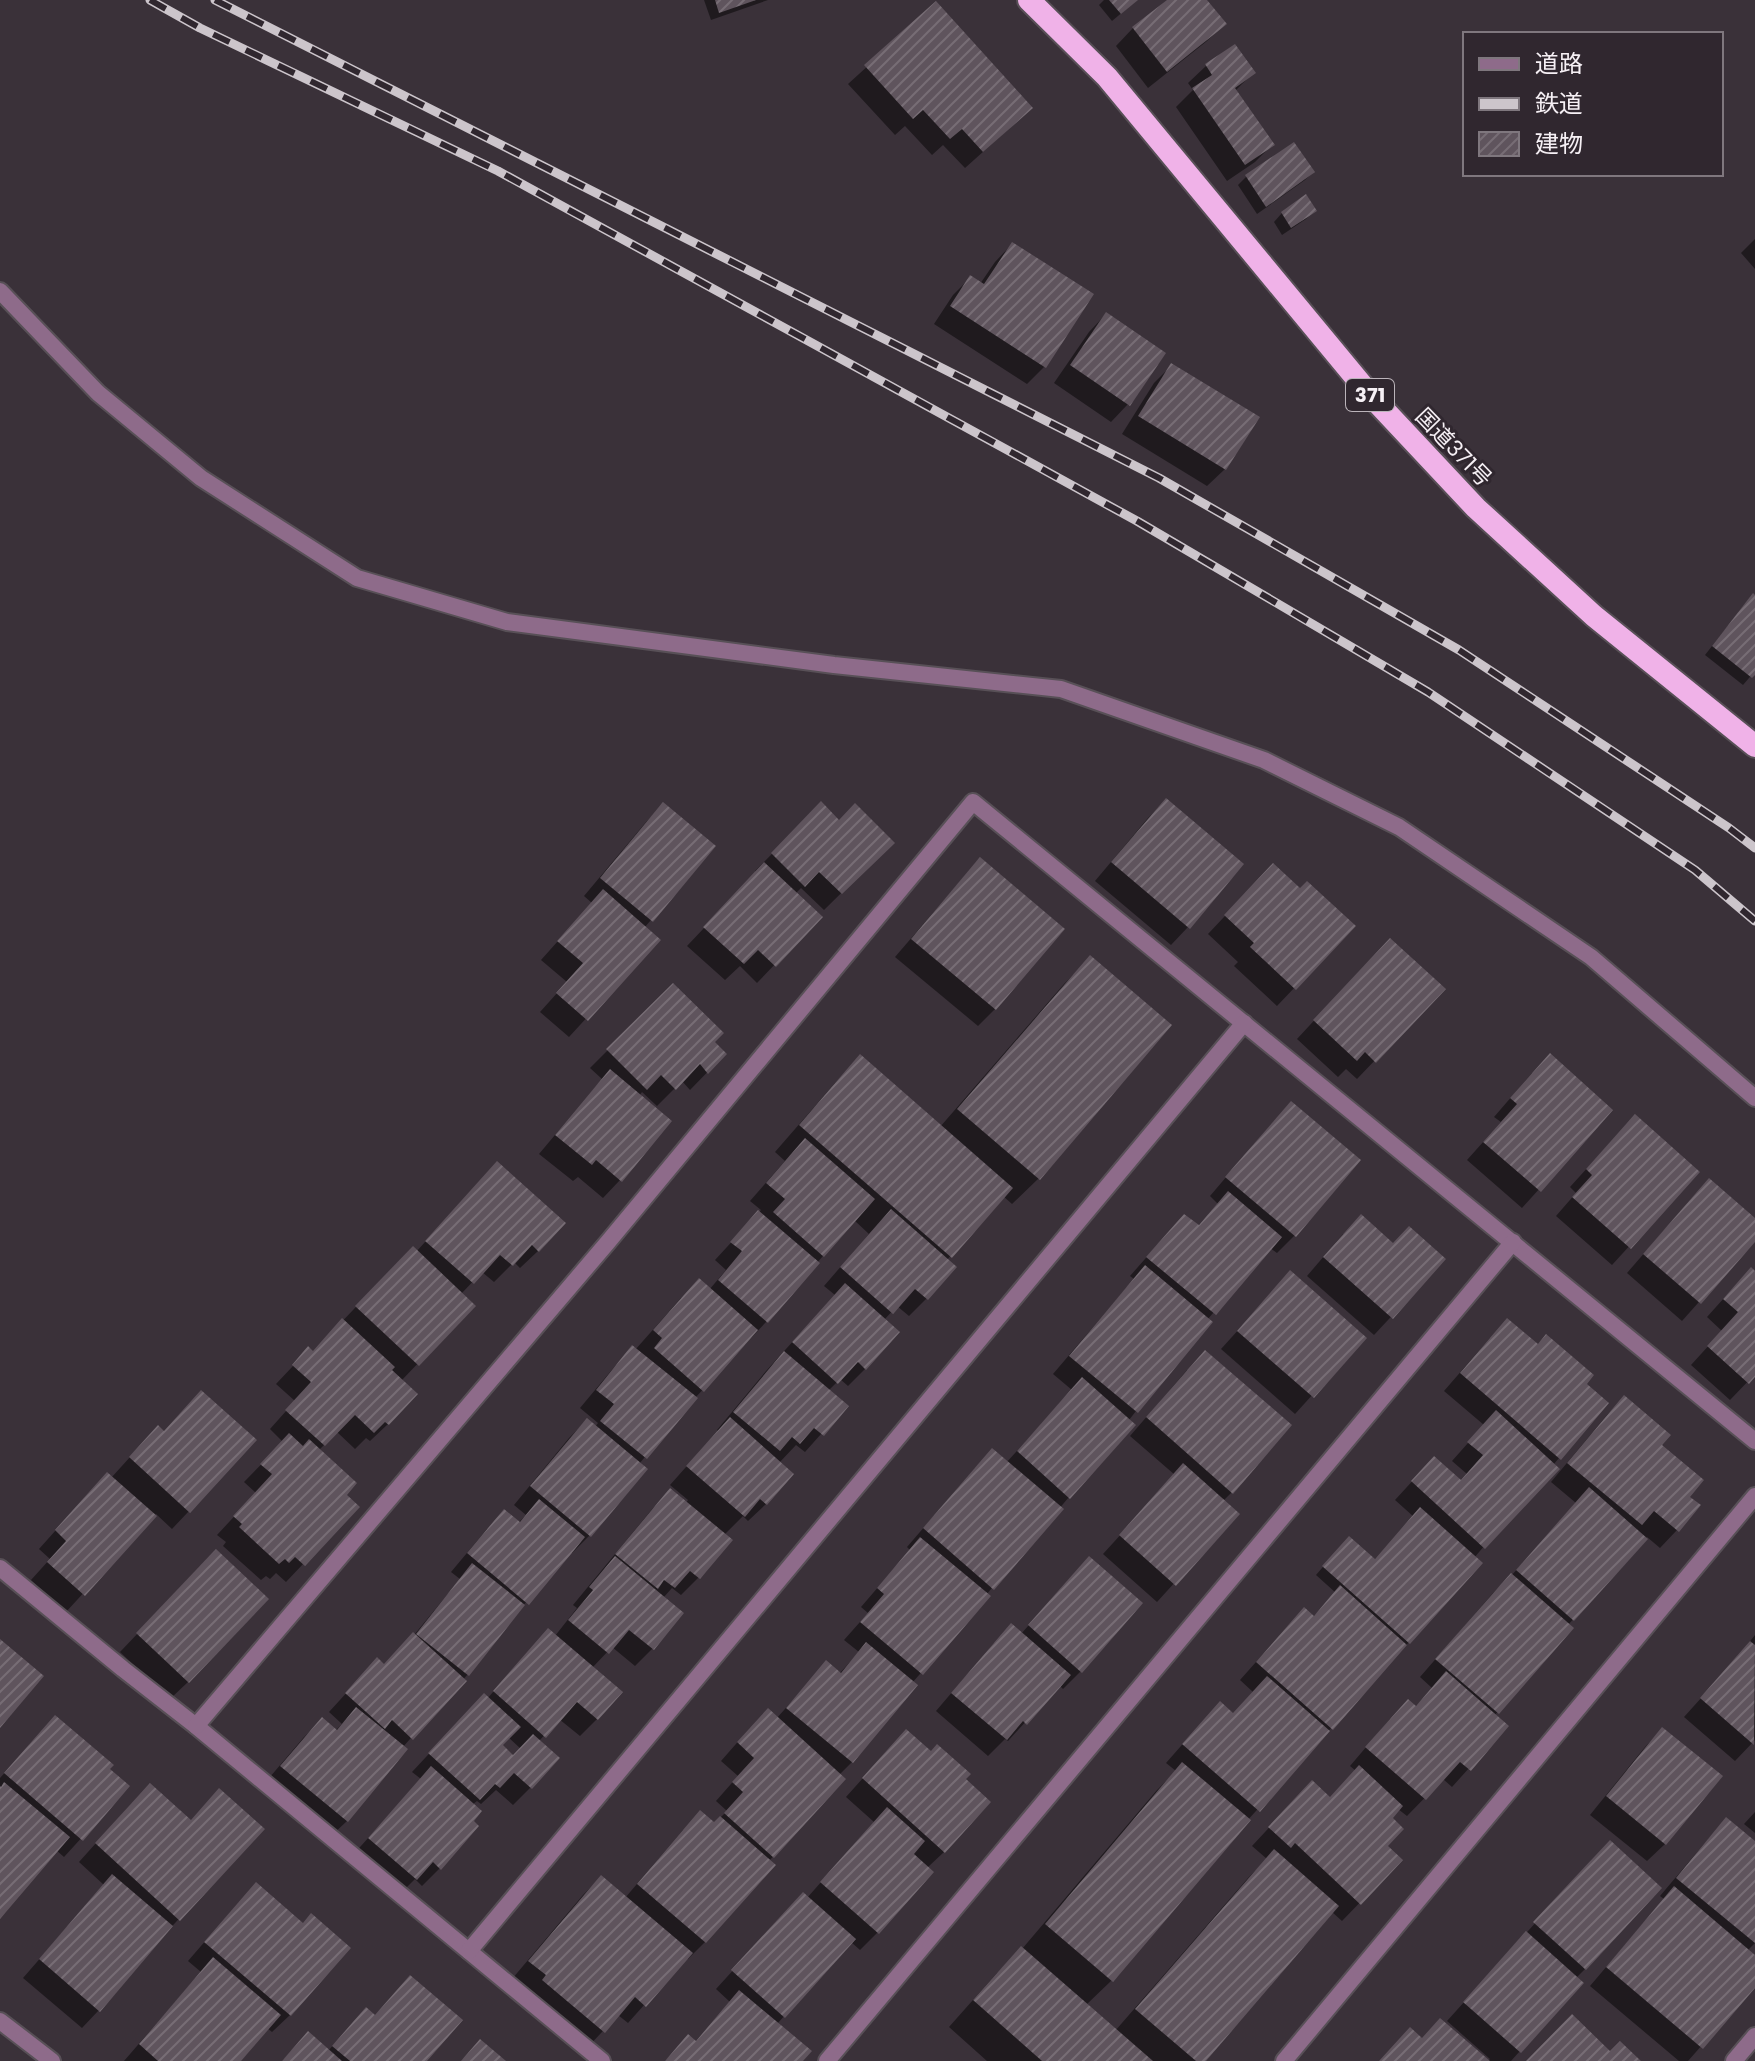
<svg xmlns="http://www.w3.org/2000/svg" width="1755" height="2061" font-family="Poppins,'Noto Sans JP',sans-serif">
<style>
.shadow{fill:#0007;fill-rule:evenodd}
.building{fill:url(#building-hatch)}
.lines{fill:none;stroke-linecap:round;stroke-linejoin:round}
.minor-casing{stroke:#585057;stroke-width:20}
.tertiary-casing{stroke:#585057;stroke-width:20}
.trunk-casing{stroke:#585057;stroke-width:26}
.minor{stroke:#8e6b8a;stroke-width:16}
.tertiary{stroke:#8e6b8a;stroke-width:16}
.trunk{stroke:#f0b2e8;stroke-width:22}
.rail-casing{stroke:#ccc5cb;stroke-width:9}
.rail{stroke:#30272f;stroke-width:6;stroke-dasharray:18;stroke-linecap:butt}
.labels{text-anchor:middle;stroke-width:6;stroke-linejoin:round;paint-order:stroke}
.shield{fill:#30272f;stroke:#bbb4ba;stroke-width:2}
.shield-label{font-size:20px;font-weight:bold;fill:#f6f0f5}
.street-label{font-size:22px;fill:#f6f0f5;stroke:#30272f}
</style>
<defs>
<pattern id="building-hatch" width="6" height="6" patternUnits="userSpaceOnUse" patternTransform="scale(2)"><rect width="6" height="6" fill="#5f545d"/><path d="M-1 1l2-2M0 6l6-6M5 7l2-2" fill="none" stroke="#776d75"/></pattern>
</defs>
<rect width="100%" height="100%" fill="#3a3139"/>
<g class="shadow">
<path d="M704 0H768L711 20Z"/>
<path d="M1104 0H1137L1112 21 1099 5Z"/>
<path d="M1170 0H1205L1224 24 1207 41 1148 88 1116 46 1133 28Z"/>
<path d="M936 4 1013 125 965 168 943 145 932 155 905 126 895 135 848 84Z"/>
<path d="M1234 46 1253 73 1235 91 1272 145 1255 162 1227 181 1176 107 1193 90 1188 83 1206 66Z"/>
<path d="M1313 172 1305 180 1257 214 1238 185 1246 177Z"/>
<path d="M1314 210 1306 219 1282 235 1274 222 1282 213Z"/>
<path d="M1755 239V269L1741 253Z"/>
<path d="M1012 244 1044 367 1027 384 934 324 953 295 970 278 980 284 995 262Z"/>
<path d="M1106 314 1128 404 1111 422 1054 383 1089 332Z"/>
<path d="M1172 365 1225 469 1207 486 1122 434 1154 383Z"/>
<path d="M1755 598V671L1743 685 1705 655 1745 604Z"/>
<path d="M1166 801 1188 927 1171 945 1095 881 1148 818Z"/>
<path d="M821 804 839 823 892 843 824 910 801 888 795 894 820 917 757 983 740 966 725 980 687 946 756 873 755 871Z"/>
<path d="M663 805 651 920 644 928 658 940 569 1037 540 1012 567 982 541 960 592 903 584 896 646 822Z"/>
<path d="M980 860 995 1009 978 1026 895 957 963 878Z"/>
<path d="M1256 883 1300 890 1353 926 1277 1006 1234 966 1238 962 1208 934Z"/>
<path d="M1090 958 1169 1025 1038 1179 1012 1204 1003 1196 946 1261 954 1268 926 1299 909 1316 897 1306 884 1320 865 1369 848 1386 840 1379 828 1391 846 1406 805 1452 796 1445 779 1463 766 1504 748 1521 743 1516 724 1535 730 1540 698 1578 681 1595 672 1588 663 1598 682 1614 652 1649 635 1666 612 1647 592 1668 597 1719 580 1736 559 1719 539 1741 557 1759 530 1788 513 1805 496 1790 481 1804 477 1801 472 1805 440 1868 422 1886 415 1879 398 1896 352 1856 421 1779 412 1772 467 1713 487 1699 531 1648 555 1636 577 1608 573 1605 653 1508 671 1491 686 1503 688 1500 670 1485 718 1431 717 1430 766 1371 835 1295 824 1286 869 1234 854 1220 766 1322 695 1398 639 1464 589 1536 572 1553 571 1552 512 1618 468 1674 402 1748 347 1821 329 1838 264 1784 304 1737 322 1720 335 1731 342 1724 329 1712 360 1678 383 1666 414 1635 460 1579 451 1572 487 1529 518 1523 526 1515 514 1505 569 1438 587 1420 595 1427 598 1423 580 1408 615 1366 633 1348 635 1350 681 1298 709 1290 726 1270 715 1260 761 1210 750 1201 785 1161 775 1152 835 1083 860 1057 940 1127 1064 984ZM508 1737 521 1749 513 1757 500 1745Z"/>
<path d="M1372 958 1443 989 1357 1079 1346 1069 1338 1077 1297 1039Z"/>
<path d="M673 985 712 1042 725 1054 690 1090 682 1081 657 1106 642 1092 639 1096 620 1180 603 1198 578 1177 573 1181 539 1154 602 1079 590 1068Z"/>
<path d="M1532 1073 1611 1110 1522 1208 1467 1160 1501 1122 1494 1117Z"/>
<path d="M1274 1121 1358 1161 1294 1236 1277 1253 1270 1248 1207 1320 1069 1497 986 1595 988 1597 912 1683 852 1762 839 1775 844 1779 769 1861 705 1942 688 1959 686 1958 628 2023 618 2015 586 2049 512 1979 583 1895 601 1877 625 1898 683 1830 714 1824 727 1811 716 1801 738 1776 721 1761 750 1728 776 1719 826 1663 839 1674 859 1652 844 1640 868 1613 861 1607 910 1550 907 1547 975 1468 1006 1463 1072 1390 1053 1374 1134 1279 1130 1276 1167 1234 1197 1227 1218 1204 1210 1196Z"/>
<path d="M1618 1134 1697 1172 1612 1265 1556 1216 1576 1193 1570 1187Z"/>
<path d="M480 1181 538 1251 520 1268 514 1262 494 1282 482 1272 461 1294 473 1306 401 1381 388 1424 370 1441 366 1438 355 1449 337 1432 319 1450 344 1495 357 1507 286 1582 276 1573 270 1579 266 1576 261 1580 223 1546 226 1542 217 1535 256 1493 244 1482 283 1442 270 1429 295 1401 276 1384 309 1349 312 1353 395 1266 416 1252Z"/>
<path d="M1692 1198 1755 1221V1239L1682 1321 1627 1273Z"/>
<path d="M1343 1234 1444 1260 1374 1335 1307 1276Z"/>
<path d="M1290 1273 1364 1338 1295 1414 1221 1349Z"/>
<path d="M1755 1274V1374L1730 1400 1691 1365 1722 1331 1707 1317 1733 1288Z"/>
<path d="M1490 1338 1584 1384 1559 1458 1474 1558 1409 1642 1246 1822 1111 1981 1086 2005 1115 2031 1248 1878 1267 1859 1252 1846 1295 1800 1329 1799 1356 1771 1350 1766 1390 1719 1415 1707 1432 1688 1420 1677 1493 1593 1511 1576 1576 1503 1551 1482 1607 1415 1624 1397 1659 1445 1687 1497 1677 1530 1660 1548 1647 1537 1568 1625 1571 1628 1494 1716 1506 1727 1452 1787 1443 1779 1407 1816 1398 1809 1390 1818 1386 1846 1401 1860 1342 1921 1332 1912 1203 2061H987L949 2027 996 1974 1022 1949 1157 1790 1176 1771 1166 1763 1203 1721 1232 1715 1253 1692 1240 1680 1287 1627 1304 1610 1313 1617 1336 1593 1316 1575 1340 1547 1373 1561 1414 1517 1395 1500 1417 1476 1460 1482 1467 1474 1452 1461 1484 1425 1444 1391Z"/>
<path d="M1187 1370 1232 1492 1223 1501 1237 1514 1157 1602 1103 1554 1175 1475 1130 1436Z"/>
<path d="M141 1445 189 1511 172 1529 156 1514 66 1612 31 1580 50 1559 39 1549 90 1492 111 1478Z"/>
<path d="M199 1569 188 1682 170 1699 120 1652Z"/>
<path d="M1072 1576 1081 1671 1063 1689 1059 1685 1008 1741 1005 1739 988 1756 936 1711 994 1643 1021 1634Z"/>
<path d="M1755 1635V1740L1735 1761 1684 1717 1748 1646 1747 1645Z"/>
<path d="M55 1717 128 1787 64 1857 56 1850 0 1916V1778Z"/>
<path d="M1662 1729 1665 1844 1647 1861 1590 1815 1645 1747Z"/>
<path d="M889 1749 964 1779 944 1852 927 1868 931 1872 877 1933 860 1950 851 1942 777 2024 800 2061H665L688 2037 695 2042 730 2002 716 1989 786 1912 807 1898 874 1822 846 1797Z"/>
<path d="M132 1803 190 1822 262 1829 163 1936 99 2010 82 2028 23 1978 104 1885 79 1862Z"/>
<path d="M1755 1812V1833L1744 1824Z"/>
<path d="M1726 1820 1755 1843V1943L1747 1951 1755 1958V1985L1688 2061H1679L1590 1986 1664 1899 1660 1896 1709 1838Z"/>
<path d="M1592 1860 1585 1969 1576 1978 1581 1983 1511 2061H1488L1490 2059 1447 2021Z"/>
<path d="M239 1902 302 1924 348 1948 290 2015 272 2032 267 2028 239 2061H124L201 1972 188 1961Z"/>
<path d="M366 2009 425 2061H282L308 2034 328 2051Z"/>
</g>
<g class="building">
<path d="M715 0H756L719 13Z"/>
<path d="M1109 0H1138L1121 14Z"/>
<path d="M1167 0H1207L1227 24 1167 72 1132 27Z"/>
<path d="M936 1 1033 108 983 152 962 129 950 139 923 110 913 119 864 65Z"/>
<path d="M1235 44 1256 73 1235 88 1275 145 1245 165 1192 88 1212 75 1205 64Z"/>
<path d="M1294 142 1315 172 1266 207 1245 175Z"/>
<path d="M1306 194 1317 211 1291 228 1281 212Z"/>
<path d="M1012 242 1094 294 1046 368 950 306 970 275 984 284Z"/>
<path d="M1106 312 1166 353 1130 406 1070 365Z"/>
<path d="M1171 363 1260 417 1226 470 1138 416Z"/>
<path d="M1753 593 1755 595V675L1752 678 1712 646Z"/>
<path d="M1166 798 1244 864 1190 929 1111 862Z"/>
<path d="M821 801 839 820 855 803 895 843 842 894 819 872 805 887 771 853Z"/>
<path d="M663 802 716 846 653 922 600 878Z"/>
<path d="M980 857 1065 929 996 1010 911 939Z"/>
<path d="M764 862 823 917 776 967 758 950 744 964 703 927Z"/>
<path d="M1273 863 1300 888 1307 881 1356 926 1296 990 1250 947 1254 943 1224 915Z"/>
<path d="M603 889 661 940 588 1021 556 993 583 963 557 941Z"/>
<path d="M1390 938 1446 989 1376 1063 1365 1052 1357 1061 1313 1020Z"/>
<path d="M1090 955 1172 1025 1040 1180 957 1109Z"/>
<path d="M673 983 724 1033 715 1042 727 1054 708 1074 700 1064 676 1090 661 1075 647 1090 606 1049Z"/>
<path d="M1550 1053 1613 1110 1541 1192 1483 1142 1517 1104 1510 1098Z"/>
<path d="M860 1054 1013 1188 952 1258 799 1125Z"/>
<path d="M610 1069 672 1121 622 1182 596 1160 592 1165 555 1135Z"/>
<path d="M1291 1101 1361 1160 1296 1237 1225 1177Z"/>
<path d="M1635 1114 1700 1172 1631 1249 1572 1197 1592 1175 1586 1169Z"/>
<path d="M805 1138 875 1199 824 1257 773 1212 785 1199 766 1183Z"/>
<path d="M497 1161 566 1223 539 1252 532 1245 513 1266 500 1255 474 1284 425 1241Z"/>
<path d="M1709 1178 1755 1218V1242L1701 1304 1643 1254Z"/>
<path d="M1228 1191 1282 1237 1216 1315 1146 1257 1184 1214 1199 1225Z"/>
<path d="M891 1209 957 1267 928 1300 915 1289 893 1314 840 1267Z"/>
<path d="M758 1210 820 1263 768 1323 718 1280 742 1251 730 1242Z"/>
<path d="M1361 1214 1393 1243 1409 1226 1446 1259 1393 1319 1323 1257Z"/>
<path d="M413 1246 476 1306 419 1366 355 1306Z"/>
<path d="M1145 1265 1213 1322 1138 1413 1069 1356Z"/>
<path d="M1751 1267 1755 1271V1377L1749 1384 1707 1346 1738 1312 1723 1299Z"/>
<path d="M1290 1270 1367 1338 1314 1398 1237 1331Z"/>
<path d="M699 1278 758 1330 704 1392 654 1348 662 1338 653 1330Z"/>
<path d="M845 1283 900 1332 866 1370 858 1362 838 1384 792 1342Z"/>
<path d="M342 1318 395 1367 392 1370 418 1394 389 1425 385 1422 374 1433 355 1415 325 1446 285 1410 311 1382 292 1365 308 1346 313 1351Z"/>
<path d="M1507 1318 1538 1344 1546 1334 1594 1375 1587 1384 1609 1403 1561 1460 1460 1373Z"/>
<path d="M632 1345 698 1398 647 1459 600 1421 614 1404 596 1390Z"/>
<path d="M1205 1350 1292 1425 1233 1494 1146 1417Z"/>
<path d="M784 1351 849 1406 824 1436 814 1428 800 1444 792 1437 780 1451 733 1412Z"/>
<path d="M1082 1377 1136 1425 1070 1499 1017 1451Z"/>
<path d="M201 1390 257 1440 190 1513 129 1457 158 1425 164 1431Z"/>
<path d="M1624 1395 1671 1435 1662 1445 1704 1480 1690 1497 1701 1505 1679 1532 1654 1511 1642 1525 1567 1463Z"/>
<path d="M1496 1410 1560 1469 1485 1549 1411 1481 1434 1456 1461 1480 1483 1455 1467 1442Z"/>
<path d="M730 1417 794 1474 767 1505 760 1499 745 1517 686 1466Z"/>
<path d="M587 1418 648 1469 591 1537 530 1486Z"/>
<path d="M289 1433 303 1446 309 1439 357 1483 347 1495 360 1507 305 1566 295 1557 289 1563 285 1559 279 1564 239 1527 242 1524 233 1516 272 1474 260 1464Z"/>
<path d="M992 1448 1064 1509 994 1590 923 1528Z"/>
<path d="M1183 1463 1240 1514 1176 1586 1119 1535Z"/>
<path d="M107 1472 157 1516 85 1596 47 1562 66 1541 55 1530Z"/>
<path d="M1589 1487 1648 1539 1574 1621 1516 1570Z"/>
<path d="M670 1488 733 1540 700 1579 690 1571 675 1588 664 1580 658 1589 615 1554Z"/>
<path d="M539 1499 585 1537 529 1605 467 1553 504 1509 520 1522Z"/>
<path d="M1420 1507 1483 1563 1410 1644 1322 1566 1349 1536 1375 1559Z"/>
<path d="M920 1537 991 1596 923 1675 860 1622 884 1594 877 1588Z"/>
<path d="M216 1549 269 1599 189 1683 136 1633Z"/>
<path d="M615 1556 684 1613 654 1650 629 1630 609 1654 568 1620 593 1590 589 1587Z"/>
<path d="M1089 1556 1143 1603 1082 1673 1028 1625Z"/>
<path d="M472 1563 525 1605 469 1676 416 1634Z"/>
<path d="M1511 1573 1574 1628 1499 1714 1435 1659Z"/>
<path d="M1340 1585 1407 1645 1333 1730 1256 1662 1304 1607 1314 1616Z"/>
<path d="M1011 1623 1071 1675 1027 1725 1023 1721 1007 1740 951 1693Z"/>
<path d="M548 1628 623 1692 598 1720 577 1702 546 1738 493 1691Z"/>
<path d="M413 1632 467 1681 413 1740 392 1720 385 1729 345 1693 377 1657 384 1664Z"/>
<path d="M0 1639 44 1676 0 1728Z"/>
<path d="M1750 1641 1755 1645 1754 1745 1700 1698Z"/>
<path d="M866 1642 918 1685 853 1763 786 1708 826 1660 841 1673Z"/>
<path d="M1446 1671 1509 1726 1471 1771 1460 1762 1426 1800 1365 1747 1408 1699 1416 1706Z"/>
<path d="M1267 1676 1330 1731 1260 1812 1182 1744 1220 1701 1233 1713Z"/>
<path d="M484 1693 521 1727 503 1745 513 1755 533 1734 560 1758 532 1789 514 1773 500 1788 495 1784 480 1800 428 1753Z"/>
<path d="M356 1707 408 1749 348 1822 280 1766 322 1717 337 1730Z"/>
<path d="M768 1708 846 1779 774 1858 724 1813 743 1792 732 1782 754 1758 737 1742Z"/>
<path d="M55 1715 114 1765 110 1769 130 1786 83 1841 4 1773Z"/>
<path d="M1662 1727 1723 1776 1666 1845 1606 1796Z"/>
<path d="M906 1729 931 1751 937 1744 971 1774 966 1779 991 1802 945 1853 862 1778Z"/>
<path d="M1182 1762 1251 1820 1113 1982 1045 1924Z"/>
<path d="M1359 1765 1403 1806 1393 1818 1404 1829 1388 1846 1403 1860 1361 1905 1295 1843 1291 1848 1268 1827 1312 1780 1330 1797Z"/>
<path d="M431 1766 482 1811 474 1821 479 1826 441 1870 433 1862 417 1880 368 1838Z"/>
<path d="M4 1782 70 1837 0 1919V1786L1 1787Z"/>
<path d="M150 1783 191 1820 219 1788 265 1829 180 1921 95 1843Z"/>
<path d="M887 1807 925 1841 914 1854 934 1872 879 1934 820 1882Z"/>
<path d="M700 1810 714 1822 720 1816 776 1865 706 1943 637 1884Z"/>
<path d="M1726 1817 1755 1841V1943L1676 1878Z"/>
<path d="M1610 1840 1662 1888 1586 1970 1533 1922Z"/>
<path d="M1274 1849 1339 1906 1206 2061H1196L1135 2009Z"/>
<path d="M112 1874 173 1926 100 2012 39 1959Z"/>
<path d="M601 1875 693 1953 646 2007 635 1997 605 2033 542 1980 546 1975 528 1961Z"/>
<path d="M256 1882 303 1923 311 1913 351 1948 291 2016 204 1942Z"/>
<path d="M1674 1886 1755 1955V1988L1703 2049 1606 1967Z"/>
<path d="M803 1892 856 1939 785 2018 731 1970Z"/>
<path d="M1526 1931 1584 1983 1521 2053 1463 2002Z"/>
<path d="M1021 1946 1153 2061H1042L973 2000Z"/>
<path d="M213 1957 281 2015 241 2061H158L139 2044Z"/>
<path d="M410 1975 463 2020 427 2061H350L332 2046 366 2007 375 2015Z"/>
<path d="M739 1990 812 2051 803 2061H665L688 2034 696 2041Z"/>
<path d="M1572 2014 1610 2051 1620 2041 1641 2061H1526Z"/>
<path d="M1440 2018 1490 2061H1379L1410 2027 1422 2038Z"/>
<path d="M308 2031 342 2061H282Z"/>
<path d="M480 2039 506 2061H461Z"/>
</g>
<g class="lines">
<defs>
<g id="minor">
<path d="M0 1568 123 1669 196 1726 602 2061"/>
<path d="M196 1726 608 1242 973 802 1755 1441"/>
<path d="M469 1951 1244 1023"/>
<path d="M827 2061 1513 1242"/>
<path d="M1284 2061 1755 1496"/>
<path d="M1734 2061 1755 2036"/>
</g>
<g id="tertiary">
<path d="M0 291 98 393 201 478 357 578 507 622 834 665 1061 689 1264 760 1399 827 1591 957 1755 1098"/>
<path d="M0 2021 52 2061"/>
</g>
<path id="trunk" d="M1029 0 1107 77 1371 396 1476 508 1594 616 1755 746"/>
</defs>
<use href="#minor" class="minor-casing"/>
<use href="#tertiary" class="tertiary-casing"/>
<use href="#trunk" class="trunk-casing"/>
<use href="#minor" class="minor"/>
<use href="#tertiary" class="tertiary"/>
<use href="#trunk" class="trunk"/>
<defs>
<g id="rail">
<path d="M150 0 200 28 498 171 1137 521 1428 692 1695 870 1755 921"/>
<path d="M215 0 1159 478 1459 650 1729 828 1755 848"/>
</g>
</defs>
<use href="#rail" class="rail-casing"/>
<use href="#rail" class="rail"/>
</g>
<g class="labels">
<rect class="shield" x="1346" y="379" width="48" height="32" rx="6"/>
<g class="shield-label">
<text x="1370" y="402">371</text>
</g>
<g class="street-label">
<text transform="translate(1454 447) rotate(46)" y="8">国道371号</text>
</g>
</g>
<rect x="1463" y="32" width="260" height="144" fill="#30272f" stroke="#7f777e" stroke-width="2"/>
<rect x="1479" y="58" width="40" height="12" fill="#8e6b8a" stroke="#7f777e" stroke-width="2"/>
<text x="1535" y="72" font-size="24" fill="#f6f0f5">道路</text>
<rect x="1479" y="98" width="40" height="12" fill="#ccc5cb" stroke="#7f777e" stroke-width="2"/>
<text x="1535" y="112" font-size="24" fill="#f6f0f5">鉄道</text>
<rect x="1479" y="132" width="40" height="24" fill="url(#building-hatch)" stroke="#7f777e" stroke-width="2"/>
<text x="1535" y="152" font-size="24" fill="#f6f0f5">建物</text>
</svg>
